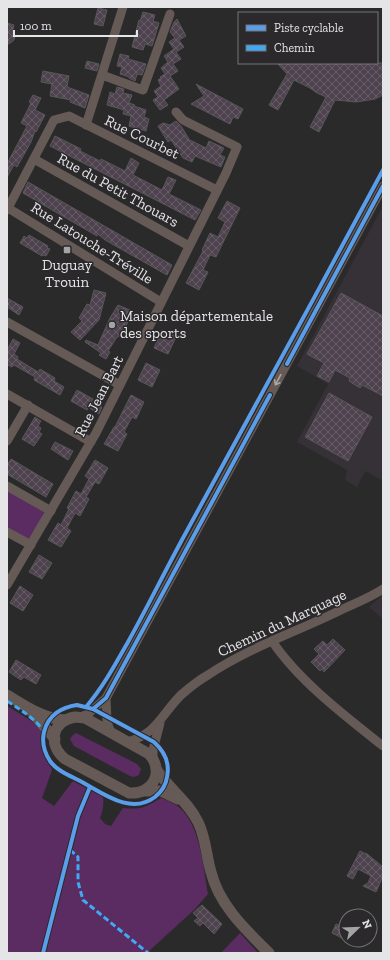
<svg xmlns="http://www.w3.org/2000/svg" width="390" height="960" font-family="'Zilla Slab',serif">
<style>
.built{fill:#363037}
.green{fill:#5b2c61}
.building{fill:url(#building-cross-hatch);stroke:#585758}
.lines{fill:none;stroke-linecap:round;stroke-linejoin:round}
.minor{stroke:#655a55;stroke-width:9}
.tertiary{stroke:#655a55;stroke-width:11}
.quiet{stroke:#3fa9f5;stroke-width:3;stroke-dasharray:6 3;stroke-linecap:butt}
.cycleway-casing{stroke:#2b292c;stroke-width:6}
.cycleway{stroke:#5a9eea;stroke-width:4}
.oneway{stroke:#aba6a5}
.poi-dot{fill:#a4a3a5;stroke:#2b292c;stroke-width:1.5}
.labels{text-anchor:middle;stroke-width:3;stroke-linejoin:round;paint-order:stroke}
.street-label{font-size:15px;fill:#e5e4e6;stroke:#2b292c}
.poi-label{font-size:15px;fill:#e5e4e6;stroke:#2b292c}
</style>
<defs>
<pattern id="building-cross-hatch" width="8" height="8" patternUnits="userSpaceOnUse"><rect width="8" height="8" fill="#4e424f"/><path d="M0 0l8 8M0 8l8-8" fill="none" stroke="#675d68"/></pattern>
</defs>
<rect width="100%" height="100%" fill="#2b2a2b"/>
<g class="built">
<path d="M383 206V481L365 471 357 487 345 480 347 470 297 442 328 384 297 366Z"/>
<path d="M383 595V619L369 607Z"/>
</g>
<g class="green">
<path d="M7 488 43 509 44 515 31 538 27 540 7 528Z"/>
<path d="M7 706 30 720 41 729V748L52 770 42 798 54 806 73 781 103 797C104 805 103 810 100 818L105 824 111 826 123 808C141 810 146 807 161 798 168 801 177 804 182 810 200 828 204 870 208 894L194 910 149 951 151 953H7Z"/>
<path d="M76 733 137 764 141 769 139 775 134 777 130 776 74 746 70 739 72 736Z"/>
<path d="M240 933 258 953H221Z"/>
</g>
<g class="building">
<path d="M98 8 107 10 103 26 94 24Z"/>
<path d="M143 12 155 15 153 21 159 23 152 46 145 44 143 50 132 47 139 20 140 21Z"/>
<path d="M177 19 186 36 179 40 184 47 176 52 181 59 173 64 178 71 170 76 179 89 164 100 168 105 160 110 153 100 158 97 154 91 161 86 158 80 161 78 160 77 165 74 161 68 168 62 164 56 174 49 169 42 175 38 170 32 174 22Z"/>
<path d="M7 23 14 25 12 33 15 36 14 40 9 44 7 43Z"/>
<path d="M120 54 129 56 128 59 146 64 142 75 137 74 135 81 129 78V77L120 74 122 67 117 66Z"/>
<path d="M87 61 99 64 97 71 85 68Z"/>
<path d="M277 63H383V95L375 99 356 102 335 100 319 132 310 127 326 97 317 93 310 88 294 80 278 110 269 105 287 74Z"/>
<path d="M43 71 69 76 67 87 89 95 85 108 70 102 71 100 50 96 52 84 41 82Z"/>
<path d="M196 84 243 109 238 119 233 117 230 124 191 104 204 96Z"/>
<path d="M117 87 124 89 123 93 132 95 129 103 135 105 134 106 146 110 144 117 149 119 146 131 129 126 131 116 123 114 124 110 107 105 110 92 115 94Z"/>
<path d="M33 95 41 98 35 110 45 115 36 132 35 131 31 142 17 167 14 165 7 177V164L27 126 21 123 31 103 29 102Z"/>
<path d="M176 121 181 126 189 139H188L206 148 209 141 224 148 220 155 225 157 221 167 195 156 192 162 183 158 171 140 168 142 158 126 163 123 170 125Z"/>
<path d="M55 136 81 149 80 151 100 161 101 159 125 171 131 158 139 163 133 175 162 190 168 177 176 180 169 194 201 210 195 220 50 146Z"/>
<path d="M28 182 172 265 167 275 105 240 98 234 97 236 23 193Z"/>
<path d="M227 201 240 208 216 257 210 255 203 270 208 272 199 290 186 283 203 251 202 250 210 233 218 237 225 222 218 218Z"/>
<path d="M29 235 48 246 47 248 50 249 46 256 43 255 42 256 20 243 24 236 27 238Z"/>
<path d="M94 290 106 293 99 320 80 340 71 332 82 321 79 318 87 304 90 305Z"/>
<path d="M341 293 383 316V396L362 385 360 388 349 381 350 378 335 370 329 382 317 376 324 363 307 354Z"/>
<path d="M7 298 23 307 19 315 7 307Z"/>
<path d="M118 305 132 311 124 331 122 335 117 337 108 351 110 352 106 359 99 355 101 353 85 342 86 340 98 345 110 318Z"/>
<path d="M162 330 176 337 168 354 154 348Z"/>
<path d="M13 339 20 343 14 354 18 357 17 359 38 372 40 369 55 378 54 381 64 387 60 395 34 380 35 377 14 365 12 367 8 365 7 367V350Z"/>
<path d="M146 363 160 370 152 387 138 380Z"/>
<path d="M77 390 93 399 91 402 102 407 99 414 88 407 87 410 71 401Z"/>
<path d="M329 393 372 417 348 461 305 437Z"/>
<path d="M131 395 144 402 136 419 132 417 124 432 127 434 118 451 104 444 114 427H115Z"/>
<path d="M35 417 41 421 38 426 41 428 39 432 42 434 34 446 22 439Z"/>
<path d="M55 442 73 451 68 460 51 449Z"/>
<path d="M11 459 53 484 46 497 7 474V465Z"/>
<path d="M95 460 108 468 99 484 95 482 86 497 89 499 80 516 75 513 67 528 71 531 61 547 48 540 58 523 61 525 69 509 67 508 76 491 81 494 89 479 85 476Z"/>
<path d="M39 555 52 563 42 579 29 572Z"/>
<path d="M20 586 33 595 23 611 10 603Z"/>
<path d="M333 639 345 650 324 672 322 669 320 671 311 662 319 654 314 649 323 641 327 645Z"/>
<path d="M16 660 41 675 36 684 24 677 21 680 9 672Z"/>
<path d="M360 851 366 854V853L383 867V876L376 892 363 886 368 883 371 876 358 869 353 879 347 876Z"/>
<path d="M202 905 222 924 214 934 203 923 200 926 194 921 198 918 193 913Z"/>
<path d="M336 924 346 928V940L332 933Z"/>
</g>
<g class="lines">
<g class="minor">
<path d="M102 75 143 90 170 14"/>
<path d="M86 125 123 7"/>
<path d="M34 159 189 246"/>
<path d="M8 208 161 302"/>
<path d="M7 210 54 120 69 116 217 190"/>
<path d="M7 322 120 385"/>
<path d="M7 394 91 442"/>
<path d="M7 441 28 405"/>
<path d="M7 486 51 511"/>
<path d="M7 532 31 545"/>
<path d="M7 585 96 433 226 173 237 147 183 120 176 112"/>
<path d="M272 641C299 681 345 716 383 746"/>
<path d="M106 698 107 722 111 733"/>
<path d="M81 717 88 714 106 698 383 186"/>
<path d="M127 742C157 734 161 715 181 695 189 688 199 680 208 675 250 647 299 631 345 608 358 602 371 597 383 589"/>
<path d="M153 759V750L160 723"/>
</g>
<g class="tertiary">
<path d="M7 695C25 706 44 719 65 720"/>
<path d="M31 711 55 739"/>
<path d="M75 717 85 718 149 754C165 771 153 795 129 793L65 759C47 744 52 721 75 717Z"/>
<path d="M156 769C168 788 188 801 198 822 206 838 206 855 211 872 219 905 246 930 269 953"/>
<path d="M144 791H161L178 799"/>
</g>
<g class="quiet">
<path d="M7 701C21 710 34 718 44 731"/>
<path d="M70 850 78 857V882L83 900 148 953"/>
</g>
<defs>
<g id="cycleway">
<path d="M287 364 383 186"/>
<path d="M77 705 93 709 154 742C164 751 170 763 167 777 166 785 161 792 155 797 131 815 104 794 82 782 71 776 57 771 50 761 44 752 42 741 44 732 48 715 62 707 77 705Z"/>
<path d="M86 707C103 687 115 665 128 642 147 608 164 573 183 538 250 416 317 293 383 170"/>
<path d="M93 709 106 698 270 395"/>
<path d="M43 953 78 816 90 787"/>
</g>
</defs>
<use href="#cycleway" class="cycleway-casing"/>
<use href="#cycleway" class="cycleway"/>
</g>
<defs><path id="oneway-shaft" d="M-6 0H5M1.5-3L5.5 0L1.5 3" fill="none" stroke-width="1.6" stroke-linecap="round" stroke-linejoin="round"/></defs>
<use class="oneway" href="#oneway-shaft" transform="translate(278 380) rotate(118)"/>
<g class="poi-dot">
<rect x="63" y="246" width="8" height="8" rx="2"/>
<circle cx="112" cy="325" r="4"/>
</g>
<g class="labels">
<g class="street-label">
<text transform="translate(142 137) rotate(26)" y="5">Rue Courbet</text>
<text transform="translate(118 190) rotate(29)" y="5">Rue du Petit Thouars</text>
<text transform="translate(92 243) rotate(32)" y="5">Rue Latouche-Tréville</text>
<text transform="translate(99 396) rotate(-63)" y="5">Rue Jean Bart</text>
<text transform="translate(282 623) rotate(-25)" y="5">Chemin du Marquage</text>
</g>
<g class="poi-label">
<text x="67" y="270">Duguay<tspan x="67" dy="17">Trouin</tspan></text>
<text x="120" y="321" text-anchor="start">Maison départementale<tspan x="120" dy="17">des sports</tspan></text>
</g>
</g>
<rect width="390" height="960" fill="none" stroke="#e5e4e6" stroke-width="16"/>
<rect x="238" y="12" width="140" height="52" fill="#2b292c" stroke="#757476"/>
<rect x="246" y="25" width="20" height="6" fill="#5a9eea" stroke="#757476"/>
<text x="274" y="32" font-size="12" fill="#e5e4e6">Piste cyclable</text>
<rect x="246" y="45" width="20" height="6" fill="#3fa9f5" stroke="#757476"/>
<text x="274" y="52" font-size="12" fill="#e5e4e6">Chemin</text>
<g transform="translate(358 928) rotate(67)"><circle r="19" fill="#2b292c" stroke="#757476"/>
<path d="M0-3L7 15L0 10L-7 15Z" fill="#a4a3a5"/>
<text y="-6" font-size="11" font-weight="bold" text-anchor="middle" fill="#e5e4e6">N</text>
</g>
<path d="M14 30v6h123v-6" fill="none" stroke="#e5e4e6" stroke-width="2"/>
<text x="20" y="30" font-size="12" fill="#e5e4e6" stroke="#2b292c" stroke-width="3" paint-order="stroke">100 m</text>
</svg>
